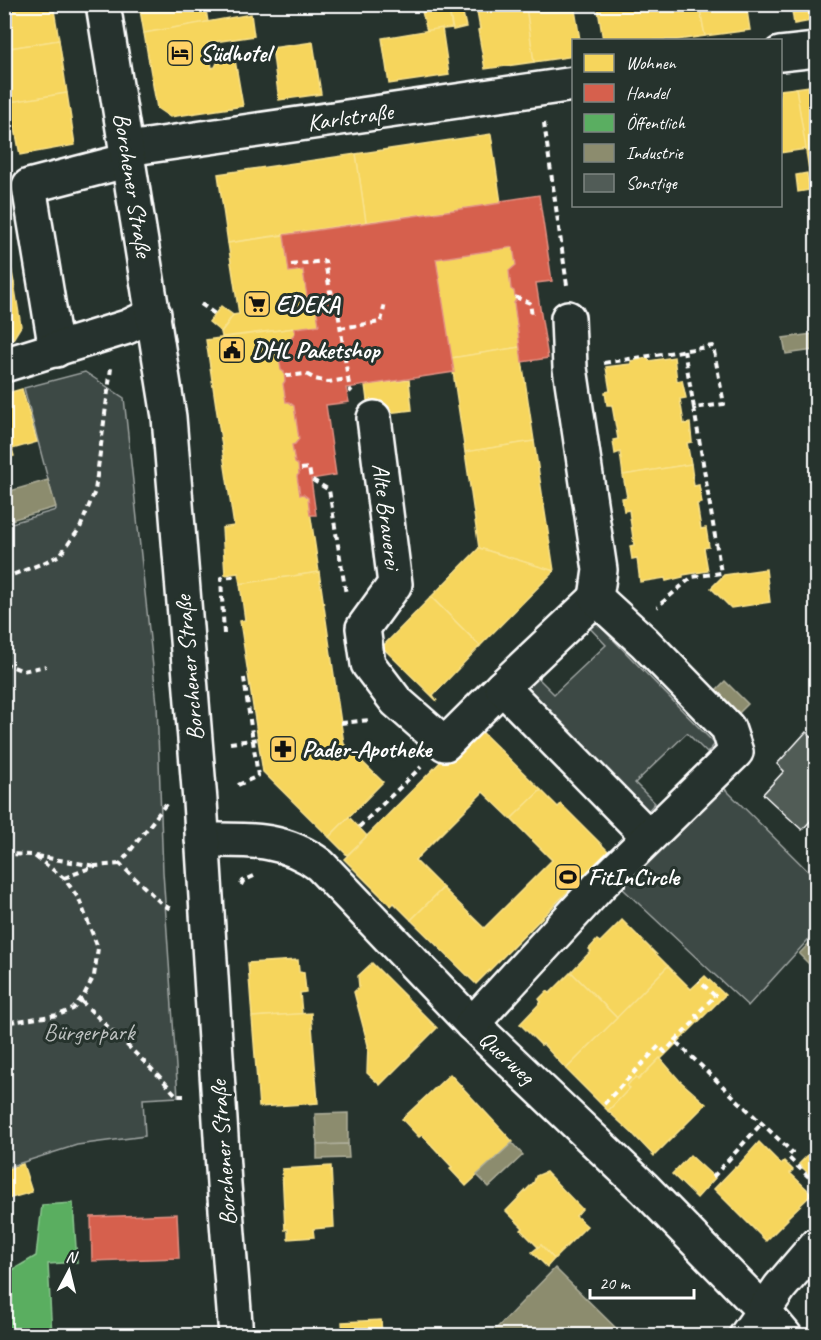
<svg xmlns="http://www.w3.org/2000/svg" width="821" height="1340" font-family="Caveat,sans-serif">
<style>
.green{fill:#3e4944;stroke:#9ea4a2;stroke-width:1.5}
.homes{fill:#f6d55c;stroke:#f9e28d;stroke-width:1.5}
.shops{fill:#d6604d;stroke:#e29082;stroke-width:1.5}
.public{fill:#5aae61;stroke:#8cc690;stroke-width:1.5}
.industry{fill:#8c8c6e;stroke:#aeae9a;stroke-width:1.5}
.building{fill:#515c57;stroke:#fff;stroke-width:1.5}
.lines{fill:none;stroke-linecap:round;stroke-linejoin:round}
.minor-casing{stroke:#fff;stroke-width:38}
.major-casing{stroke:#fff;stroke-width:38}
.path{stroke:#fff;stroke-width:4;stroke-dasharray:6 4.5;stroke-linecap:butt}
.minor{stroke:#26332d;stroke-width:33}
.major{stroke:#26332d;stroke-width:33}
.labels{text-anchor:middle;stroke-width:6;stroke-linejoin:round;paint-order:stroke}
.poi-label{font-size:24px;font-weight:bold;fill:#fff;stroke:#26332d;text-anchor:start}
.street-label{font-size:24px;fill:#fff;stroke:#26332d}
.park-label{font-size:24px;fill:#bbbfbe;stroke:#26332d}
</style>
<rect width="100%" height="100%" fill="#26332d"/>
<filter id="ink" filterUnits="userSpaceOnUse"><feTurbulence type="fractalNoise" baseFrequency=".0167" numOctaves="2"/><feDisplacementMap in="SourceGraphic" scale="12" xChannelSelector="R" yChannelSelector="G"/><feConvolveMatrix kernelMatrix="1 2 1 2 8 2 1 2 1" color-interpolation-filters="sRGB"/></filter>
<g filter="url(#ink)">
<g class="green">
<path d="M85 372 124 398 157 704 163 872 178 1097 143 1099 145 1136 77 1145 5 1168V525L56 510 24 388Z"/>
<path d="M592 618 715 744 707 753 687 733 635 783 655 803 644 815 520 689 535 675 554 694 606 645 586 624Z"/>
<path d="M724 788 816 879V931L748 1006 622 888Z"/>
</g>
<g class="homes">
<path d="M4 4H53L59 40 4 49Z"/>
<path d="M139 4H205L208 22 144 33Z"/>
<path d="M420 4H448L452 28 427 31Z"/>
<path d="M448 4H461L466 27 453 30Z"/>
<path d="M485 4H504L505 9 526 6 534 62 485 69 478 30 480 29 476 6Z"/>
<path d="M537 4H574L580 40H574V56L534 62 526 6Z"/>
<path d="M597 4H699L705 36 677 40H603Z"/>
<path d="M699 4H746L750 30 705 36Z"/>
<path d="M791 4H816V20L794 24Z"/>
<path d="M251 14 254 36 208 43 212 68 215 67 217 63 235 60 243 106 170 117 157 108 144 33Z"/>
<path d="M442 28 449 75 389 84 382 38Z"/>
<path d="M59 40 67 93 10 102 7 73 4 74V49Z"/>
<path d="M313 42 321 94 279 100 272 48Z"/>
<path d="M816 85V169L809 170 796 88Z"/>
<path d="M796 88 806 149 780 153V90Z"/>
<path d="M67 93 75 145 20 155 10 102Z"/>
<path d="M491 134 501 203 366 222 356 154Z"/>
<path d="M356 154 366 222 228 243 218 174Z"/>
<path d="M816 169V193L813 194 809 170Z"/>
<path d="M807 173 810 190 798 192 796 175Z"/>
<path d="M4 231 14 283 4 285Z"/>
<path d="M284 235 289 272 303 270 308 303 316 306 319 325 222 337 221 332 228 323 233 315 239 314 228 243Z"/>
<path d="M513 247 516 265 509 271 511 289 514 291 516 300 514 303 520 347 451 358 436 259Z"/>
<path d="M14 283 21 326 13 339 4 341V285Z"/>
<path d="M221 306 233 315 221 332 209 322Z"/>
<path d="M295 328V333L283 350 278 351 281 370 284 372 285 381 283 384 286 402H289L294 406 299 439 295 444 292 445 295 463 298 465 299 474 297 476 300 495 303 494 308 498 319 572 240 584 238 573 225 575 222 528 234 526 206 340Z"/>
<path d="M520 347 534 441 465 452 451 358Z"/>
<path d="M674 357 677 381 682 380 686 398 680 399 684 424 690 423 692 442 687 443 691 464 623 475 620 452 615 454 613 440 618 439 612 405H607L605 392 610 391 606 367 631 364V361L648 358 649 361Z"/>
<path d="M409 380 412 410 369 415 365 385Z"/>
<path d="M22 389 37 442 12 449 14 456 4 459V394Z"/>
<path d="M534 441 554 571 479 548 465 452Z"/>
<path d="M691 464 694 486 699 485 702 503 697 504 701 529 706 528 709 547 704 548 708 571 683 575V577L666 581 665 578 640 582 637 558 632 559 630 546 634 545 629 510 624 511 622 498 627 497 623 475Z"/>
<path d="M479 548 554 571 480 646 431 597Z"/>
<path d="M766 569 770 602 731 608 711 588 724 575Z"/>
<path d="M319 572 344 744 383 782 329 837 263 772 240 621 245 620 240 584Z"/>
<path d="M431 597 480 646 433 695 437 701 382 647Z"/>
<path d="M476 726 541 790 511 819 483 792 415 860 443 888 411 920 394 903 391 906 344 859Z"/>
<path d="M541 790 558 807 561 804 608 851 476 984 411 920 443 888 484 928 552 860 511 819Z"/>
<path d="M349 817 367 836 347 855 329 837Z"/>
<path d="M622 920 668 966 617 1018 571 972 591 951 589 949 597 940 600 942Z"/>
<path d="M298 960 299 972 304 973 306 992 300 993 302 1014 252 1017 248 963Z"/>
<path d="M372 963 437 1028 380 1085 367 1073 368 1045 354 992 359 987 358 976Z"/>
<path d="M668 966 691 989 705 976 725 995 661 1059 660 1058 638 1080 636 1077 627 1086 630 1088 608 1111 566 1069Z"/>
<path d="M571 972 617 1018 566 1069 543 1044 541 1045 520 1024 541 1002 539 999 547 991 550 993Z"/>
<path d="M311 1013 318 1103 259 1107 252 1017Z"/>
<path d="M660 1058 680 1081 706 1104 654 1156 633 1134 608 1111 630 1088 627 1086 631 1081 636 1077 638 1080Z"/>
<path d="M450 1074 513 1142 466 1186 450 1169 452 1167 422 1135 419 1137 402 1119Z"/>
<path d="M759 1142 781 1164 784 1161 793 1170 790 1173 812 1194 787 1218 788 1219 766 1241 714 1189 735 1167 736 1168Z"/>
<path d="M816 1147V1181L799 1164Z"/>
<path d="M690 1155 715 1178 697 1198 672 1174Z"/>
<path d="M23 1164 32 1192 4 1200V1170Z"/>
<path d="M331 1166 334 1227 313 1229 314 1237 288 1239V1229L285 1230 282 1169Z"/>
<path d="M546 1172 582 1209 576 1216 587 1226 554 1259 541 1245 539 1248 521 1230 523 1228 506 1211 534 1182 536 1176Z"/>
<path d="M541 1245 554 1259 547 1267 532 1252Z"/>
<path d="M381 1320 382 1336H343L342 1322Z"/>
</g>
<g class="shops">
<path d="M539 195 552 281 536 283 548 358 522 362 514 303 516 300 514 291 511 289 509 271 516 265 513 247 436 259 454 372 346 388 349 402 326 405 336 475 311 479 316 515H310L308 498 303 494 300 495 297 476 299 474 298 465 295 463 292 445 295 444 299 439 294 406 289 402H286L283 384 285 381 284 372 281 370 278 351 283 350 295 333V328L319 325 316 306 308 303 303 270 289 272 284 235 501 203V201Z"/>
<path d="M177 1214 179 1258 92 1261 91 1217Z"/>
</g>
<path class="public" d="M73 1203 77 1262 48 1264 52 1336H5L4 1275 36 1256 42 1205Z"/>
<g class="industry">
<path d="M812 334 814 350 786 354 783 338Z"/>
<path d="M48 480 56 507 4 522V490L7 492Z"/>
<path d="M725 681 748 704 735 717 712 694Z"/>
<path d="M816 936V971L799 954Z"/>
<path d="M348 1113V1144L317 1145 315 1114Z"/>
<path d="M512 1143 523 1155 489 1187 477 1175Z"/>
<path d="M348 1144 349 1158 317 1159V1145Z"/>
<path d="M555 1268 624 1336H497L493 1332Z"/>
</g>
<path class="building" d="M806 732 816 741V815L802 830 763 794 784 771 777 764Z"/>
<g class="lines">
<defs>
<g id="minor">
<path d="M780 54 816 50"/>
<path d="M127 149 574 84"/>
<path d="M56 350 29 186 129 160"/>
<path d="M4 365 127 327 154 314"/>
<path d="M374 418 395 584 363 628 368 664 396 701 445 744 502 687"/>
<path d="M596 598 502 687 648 836"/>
<path d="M202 840C246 840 283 837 320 865L472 1024 644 1188 763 1310 785 1336"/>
<path d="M472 1024 601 884 736 752 728 728 644 642 596 598 600 570 570 368 568 318"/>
<path d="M746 1336 780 1287 816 1245"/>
</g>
<path id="major" d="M103 4 169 417 200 801 224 1184 236 1336"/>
</defs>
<use href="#minor" class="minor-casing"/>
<use href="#major" class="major-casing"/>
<g class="path">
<path d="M544 123 567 285"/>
<path d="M291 265 325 261 330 292 335 291 348 379"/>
<path d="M515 297 530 303 532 316"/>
<path d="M201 304 215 314"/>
<path d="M340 328 381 322 385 303"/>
<path d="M684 350 694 408"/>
<path d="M604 363 713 346 724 404 694 408 721 573 692 577 657 607"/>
<path d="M286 376 306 374 315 379 328 382 348 379 350 390 352 392"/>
<path d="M301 469 309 468 311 479 329 490 346 594"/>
<path d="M4 578 41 564 60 555 80 528 95 491 111 368"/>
<path d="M4 595 7 578"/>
<path d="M224 634 221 578 232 577 231 575"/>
<path d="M4 663 23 671 46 666"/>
<path d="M341 723 370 720"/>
<path d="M230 743 258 739"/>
<path d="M238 785 258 776 244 678"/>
<path d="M166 804 120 864 162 904 172 910"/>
<path d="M359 827 421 767"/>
<path d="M4 854 33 855 64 878 79 899 98 948 94 976 84 995 73 1009 58 1015 4 1023"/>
<path d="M36 856 95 866"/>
<path d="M64 878 95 866 120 864"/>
<path d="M241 885 243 881 254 876"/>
<path d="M81 1001 159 1076 177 1096H184"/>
<path d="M675 1041 698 1018 696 1015 715 996 699 981"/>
<path d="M4 1074V1081"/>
<path d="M604 1104 659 1046 665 1052 675 1041 792 1152 788 1157 816 1184"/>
<path d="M713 1177 762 1123"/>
</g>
<use href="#minor" class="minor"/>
<use href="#major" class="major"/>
</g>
</g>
<defs>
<symbol id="hotel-square" viewBox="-11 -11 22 22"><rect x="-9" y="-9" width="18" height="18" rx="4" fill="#ffd166" stroke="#26332d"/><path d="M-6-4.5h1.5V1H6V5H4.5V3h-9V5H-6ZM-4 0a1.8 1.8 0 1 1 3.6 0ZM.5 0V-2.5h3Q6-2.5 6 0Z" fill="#111"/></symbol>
<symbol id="supermarket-square" viewBox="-11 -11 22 22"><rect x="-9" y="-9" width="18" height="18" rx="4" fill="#ffd166" stroke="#26332d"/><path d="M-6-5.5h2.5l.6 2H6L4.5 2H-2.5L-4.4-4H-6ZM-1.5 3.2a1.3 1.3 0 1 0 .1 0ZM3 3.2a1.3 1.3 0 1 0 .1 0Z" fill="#111"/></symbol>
<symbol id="civic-square" viewBox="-11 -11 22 22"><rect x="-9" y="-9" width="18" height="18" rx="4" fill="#ffd166" stroke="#26332d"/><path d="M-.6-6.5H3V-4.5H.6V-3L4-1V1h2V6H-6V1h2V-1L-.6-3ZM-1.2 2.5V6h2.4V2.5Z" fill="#111"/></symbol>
<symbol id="pharmacy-square" viewBox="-11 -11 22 22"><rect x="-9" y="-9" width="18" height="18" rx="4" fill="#ffd166" stroke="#26332d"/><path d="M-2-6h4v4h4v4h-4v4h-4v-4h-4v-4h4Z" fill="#111"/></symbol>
<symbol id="stadium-square" viewBox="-11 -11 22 22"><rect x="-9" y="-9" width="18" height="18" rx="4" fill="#ffd166" stroke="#26332d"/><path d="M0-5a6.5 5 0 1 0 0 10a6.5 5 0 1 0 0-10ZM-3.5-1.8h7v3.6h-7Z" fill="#111"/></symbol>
</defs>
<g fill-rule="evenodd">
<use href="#hotel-square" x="165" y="38" width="30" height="30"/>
<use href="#supermarket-square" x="242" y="289" width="30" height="30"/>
<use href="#civic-square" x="217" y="335" width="30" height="30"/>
<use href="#pharmacy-square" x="268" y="734" width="30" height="30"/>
<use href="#stadium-square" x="553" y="862" width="30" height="30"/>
</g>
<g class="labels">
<g class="poi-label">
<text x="200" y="61">Südhotel</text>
<text x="276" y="312">EDEKA</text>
<text x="252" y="358">DHL Paketshop</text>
<text x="302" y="757">Pader-Apotheke</text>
<text x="588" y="885">FitInCircle</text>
</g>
<g class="street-label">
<text transform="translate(350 117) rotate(-8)" y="8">Karlstraße</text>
<text transform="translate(133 185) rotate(81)" y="8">Borchener Straße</text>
<text transform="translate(387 516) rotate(83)" y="8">Alte Brauerei</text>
<text transform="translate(189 668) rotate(-95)" y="8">Borchener Straße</text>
<text transform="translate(507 1057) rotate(43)" y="8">Querweg</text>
<text transform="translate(223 1153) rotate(-94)" y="8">Borchener Straße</text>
</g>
<g class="park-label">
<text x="89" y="1040">Bürgerpark</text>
</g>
</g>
<rect width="821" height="1340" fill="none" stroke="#26332d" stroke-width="24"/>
<rect x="12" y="12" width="797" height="1316" fill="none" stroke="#fff" stroke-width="2" filter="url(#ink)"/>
<rect x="572" y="39" width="210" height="168" fill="#26332d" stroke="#7d8581" stroke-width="1.5"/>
<rect x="584" y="54" width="30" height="18" fill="#f6d55c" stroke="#7d8581" stroke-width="1.5"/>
<text x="626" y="69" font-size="18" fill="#ffffff">Wohnen</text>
<rect x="584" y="84" width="30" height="18" fill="#d6604d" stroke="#7d8581" stroke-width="1.5"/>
<text x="626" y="99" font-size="18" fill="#ffffff">Handel</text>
<rect x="584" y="114" width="30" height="18" fill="#5aae61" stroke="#7d8581" stroke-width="1.5"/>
<text x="626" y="129" font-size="18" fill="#ffffff">Öffentlich</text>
<rect x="584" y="144" width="30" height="18" fill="#8c8c6e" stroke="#7d8581" stroke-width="1.5"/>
<text x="626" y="159" font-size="18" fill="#ffffff">Industrie</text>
<rect x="584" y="174" width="30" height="18" fill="#515c57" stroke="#7d8581" stroke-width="1.5"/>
<text x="626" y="189" font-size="18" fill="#ffffff">Sonstige</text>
<g transform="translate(69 1271) rotate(7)" stroke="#26332d" stroke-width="4.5" paint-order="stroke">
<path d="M0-4.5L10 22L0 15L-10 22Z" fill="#ffffff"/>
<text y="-9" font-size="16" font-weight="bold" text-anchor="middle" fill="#ffffff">N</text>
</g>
<path d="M590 1289v9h104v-9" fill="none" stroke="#ffffff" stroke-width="3"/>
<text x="599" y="1289" font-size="18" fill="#ffffff" stroke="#26332d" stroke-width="4.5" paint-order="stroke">20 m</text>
</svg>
